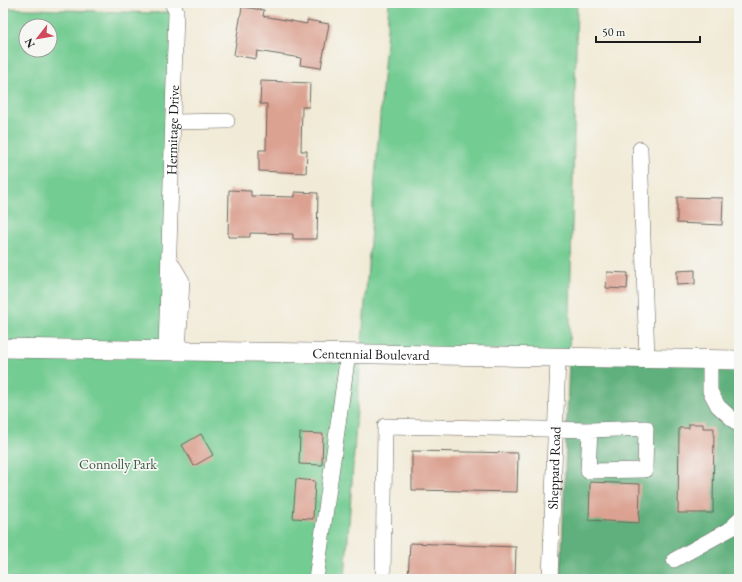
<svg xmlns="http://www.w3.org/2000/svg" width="742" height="582" font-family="'EB Garamond',serif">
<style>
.green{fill:#73cc92;stroke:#487457;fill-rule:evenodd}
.forest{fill:#5eb07c;stroke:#3d664c}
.building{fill:#dba191}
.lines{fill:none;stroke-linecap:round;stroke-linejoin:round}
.minor-casing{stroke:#67645d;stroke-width:16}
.major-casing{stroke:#67645d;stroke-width:20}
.minor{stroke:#fff;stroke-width:15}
.major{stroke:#fff;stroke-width:19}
.labels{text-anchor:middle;stroke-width:3.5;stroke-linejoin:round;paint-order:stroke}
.street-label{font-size:14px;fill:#1c1c1c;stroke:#f6f6f2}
.park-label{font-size:14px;fill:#3a5a45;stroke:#f6f6f2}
</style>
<rect width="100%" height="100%" fill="#f6f6f2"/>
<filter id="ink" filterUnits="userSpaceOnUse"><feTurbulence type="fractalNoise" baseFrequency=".025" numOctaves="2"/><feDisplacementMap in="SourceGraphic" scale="8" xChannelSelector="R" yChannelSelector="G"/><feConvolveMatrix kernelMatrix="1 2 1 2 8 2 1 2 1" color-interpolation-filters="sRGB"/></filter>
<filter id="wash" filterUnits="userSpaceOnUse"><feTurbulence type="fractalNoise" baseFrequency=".012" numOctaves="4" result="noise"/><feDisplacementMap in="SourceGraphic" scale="16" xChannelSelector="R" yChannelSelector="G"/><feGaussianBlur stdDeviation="0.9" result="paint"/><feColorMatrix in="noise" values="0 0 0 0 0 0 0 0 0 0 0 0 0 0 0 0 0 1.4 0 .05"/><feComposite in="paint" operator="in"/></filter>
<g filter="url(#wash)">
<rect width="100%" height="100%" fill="#f1ead6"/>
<path class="green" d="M389 3H577L569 358 361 354 345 579H3V8L154 13 176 11 166 351 361 354ZM26 26H50V50H26Z"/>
<path class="forest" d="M569 358 739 361V579H561Z"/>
<g id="blocks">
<g class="building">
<path d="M242 7 264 10 263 16 307 24V20L329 24 321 68 300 65 301 58 257 51 256 59 234 55Z"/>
<path d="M261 81 310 83 309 107H302L301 151H307L306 173 259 171V150H266L267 104H260Z"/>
<path d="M229 190 251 191V196L295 197V192L318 193 317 239H293V234L250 233V237H228Z"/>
<path d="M677 197 723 198 722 225 677 223Z"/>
<path d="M695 270V284L677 285V271Z"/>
<path d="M607 272 628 273 627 289 606 288Z"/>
<path d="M689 424H703V428H714L713 513H678L679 428H689Z"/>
<path d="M300 433 323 434 322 465 299 464Z"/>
<path d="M201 434 213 455 194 466 182 445Z"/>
<path d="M412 451 518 453 517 492 412 490Z"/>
<path d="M296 479 315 481 313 519 293 518Z"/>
<path d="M590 482 640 484 639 523 589 520Z"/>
<path d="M410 543 516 547 515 579H408Z"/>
</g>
</g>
</g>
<g filter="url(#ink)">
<use href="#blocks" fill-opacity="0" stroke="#67645d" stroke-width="1"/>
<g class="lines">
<defs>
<g id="minor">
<path d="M173 122 227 121"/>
<path d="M640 149 647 359"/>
<path d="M169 259 182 281 178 351"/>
<path id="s1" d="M166 351 176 11 172 3"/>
<path d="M710 360V391L718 406 739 425"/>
<path d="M646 428 645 470 588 471 590 430Z"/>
<path d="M674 560 732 528 739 519"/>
<path d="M316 579 348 354"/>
<path d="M383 579 385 426 590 430"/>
<path id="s2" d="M550 579 558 357"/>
</g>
<g id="major">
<path id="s3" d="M3 348 739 360"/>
</g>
</defs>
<use href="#minor" class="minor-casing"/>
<use href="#major" class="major-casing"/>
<use href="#minor" class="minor"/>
<use href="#major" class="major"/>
</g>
</g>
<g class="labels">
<g class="street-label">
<text dy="5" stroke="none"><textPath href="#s1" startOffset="221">Hermitage Drive</textPath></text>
<text dy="5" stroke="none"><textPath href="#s3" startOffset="368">Centennial Boulevard</textPath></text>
<text dy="5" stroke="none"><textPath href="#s2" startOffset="111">Sheppard Road</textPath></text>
</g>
<g class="park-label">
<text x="118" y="469">Connolly Park</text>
</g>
</g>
<rect width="742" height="582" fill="none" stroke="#f6f6f2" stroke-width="16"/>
<g transform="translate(38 38) rotate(239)"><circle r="19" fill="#f6f6f2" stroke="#9f9f9c"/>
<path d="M0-3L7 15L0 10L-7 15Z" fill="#d1495b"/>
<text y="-6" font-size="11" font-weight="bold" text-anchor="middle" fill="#1c1c1c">N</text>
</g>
<path d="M596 36v6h104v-6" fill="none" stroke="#1c1c1c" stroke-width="2"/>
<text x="602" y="36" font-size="12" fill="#1c1c1c" stroke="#f6f6f2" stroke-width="3" paint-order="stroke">50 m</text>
</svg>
